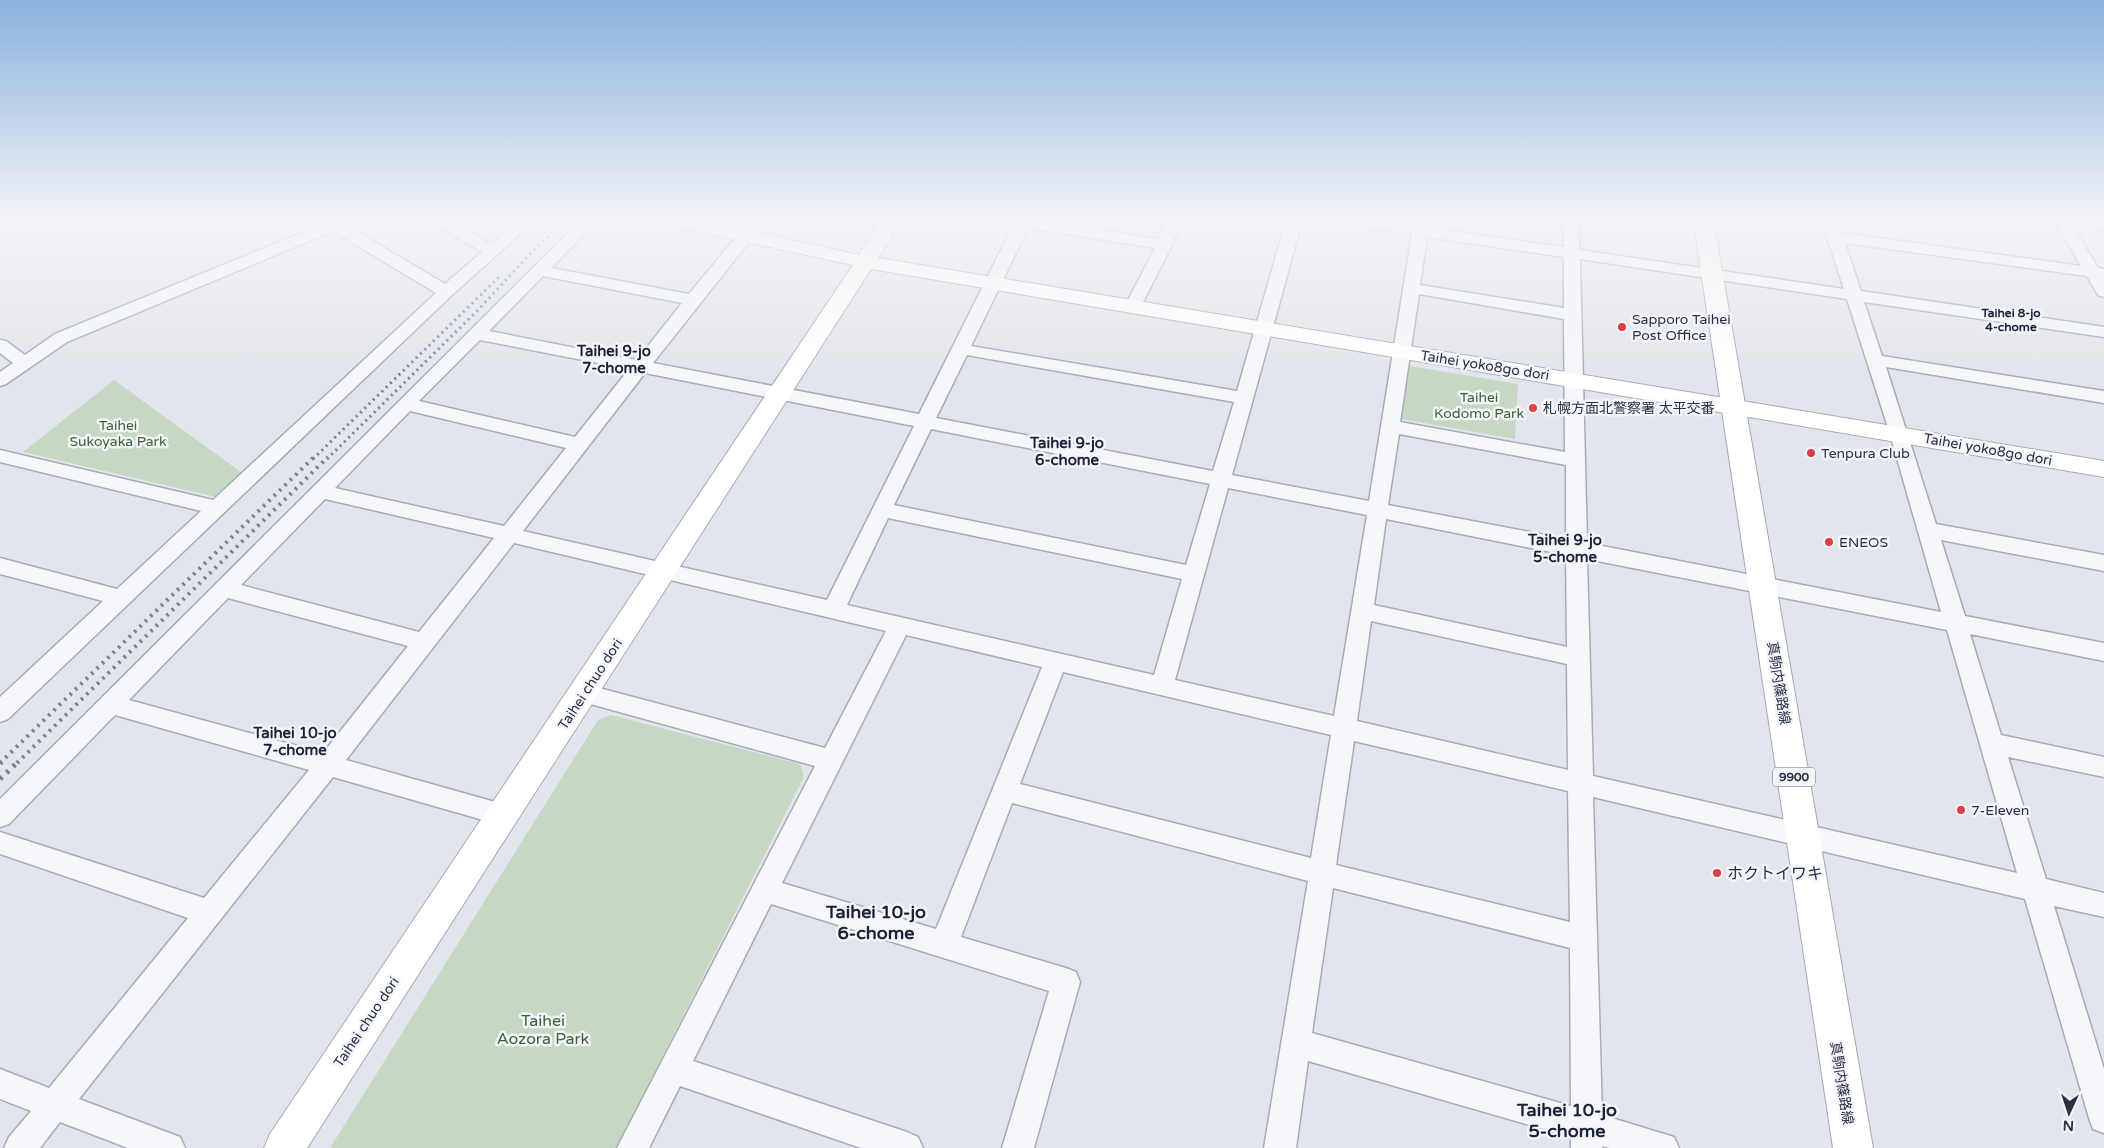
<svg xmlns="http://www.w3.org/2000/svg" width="2104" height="1148" font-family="'Varela Round','Noto Sans JP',sans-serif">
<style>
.green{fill:#c6d7c3}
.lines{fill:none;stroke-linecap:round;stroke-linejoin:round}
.street-casing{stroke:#a7abb7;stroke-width:3}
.secondary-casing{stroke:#a7abb7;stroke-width:2}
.primary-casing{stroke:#a1a8b9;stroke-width:2}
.street{fill:#f6f7fa;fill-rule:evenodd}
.secondary{fill:#fff;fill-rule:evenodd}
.primary{fill:#fff;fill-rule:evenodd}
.rail-far2{stroke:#7a8297;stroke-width:3;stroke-dasharray:2 4;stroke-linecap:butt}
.rail-far1{stroke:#7a8297;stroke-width:4;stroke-dasharray:2.5 5;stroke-linecap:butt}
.rail{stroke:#7a8297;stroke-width:5;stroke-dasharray:3 6;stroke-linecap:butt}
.poi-dot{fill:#db3e45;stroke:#f3f5f9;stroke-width:2}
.labels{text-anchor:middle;stroke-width:5;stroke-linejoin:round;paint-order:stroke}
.far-neighbourhood-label{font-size:12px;font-weight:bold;fill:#1b2137;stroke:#f3f5f9}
.shield{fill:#f3f5f9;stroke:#666b7c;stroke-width:1}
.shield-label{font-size:12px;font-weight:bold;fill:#293046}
.poi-label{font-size:14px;fill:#293046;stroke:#f3f5f9;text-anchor:start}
.street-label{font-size:14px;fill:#293046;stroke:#f3f5f9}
.park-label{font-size:14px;fill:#386335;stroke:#f3f5f9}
.neighbourhood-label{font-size:15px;font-weight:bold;fill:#1b2137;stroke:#f3f5f9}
.near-poi-label{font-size:16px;fill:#293046;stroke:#f3f5f9;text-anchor:start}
.near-park-label{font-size:16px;fill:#386335;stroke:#f3f5f9}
.near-neighbourhood-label{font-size:18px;font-weight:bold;fill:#1b2137;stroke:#f3f5f9}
</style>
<rect width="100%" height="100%" fill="#e3e5ec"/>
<g class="green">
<path d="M1410 366 1518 384 1515 439 1401 419Z"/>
<path d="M114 380 242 473 216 497 23 452Z"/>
<path d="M611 715 800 764 804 777 616 1148H330L598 720Z"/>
</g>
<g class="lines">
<defs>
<g id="street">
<path d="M315 218H334L445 284 482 252 429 221 426 218H445L491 244 521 218H538L452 295 8 719 0 722V697L103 601 0 574V558L117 589 201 511 0 462V450L213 500 436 293 333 231 67 342 6 384 0 386V372L13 363 0 353V340L6 341 25 355 55 334 323 224Z"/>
<path d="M583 218H600L551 268 689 294 752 218H768L653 363 919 414 1017 218H1033L1032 220 1158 239 1167 218H1183L1172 245 1141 306 1139 310H1127L1125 306 1155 248 1028 228 971 346 1237 391 1287 218H1303L1232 475 1369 501 1412 234 1332 223 1327 221 1324 218H1364L1413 225 1414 218H1430L1428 228 1564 247 1563 218H1579V250L1844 289 1821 218H1837L1842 233 2081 266 2053 218 2104 219V229L2072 224 2098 268 2104 269V297L2098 295 2087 276 1845 243 1861 291 2104 327V337L1864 302 1882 356 2104 391V403L1886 367 1936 524 2104 555V571L1941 540 1965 616 2104 643V661L1970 634 2001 735 2104 757V777L2008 757 2046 879 2104 893V917L2054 906 2104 1069V1133L2093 1129 2089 1118 2025 899 1593 797 1602 1115 1674 1137 1679 1148H1609L1602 1146 1603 1148H1571V1137L1308 1061 1296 1148H1264L1308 881 1012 803 961 937 1066 968 1076 972 1080 982 1034 1148H1002L1049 991 771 904 693 1061 907 1132 918 1137 923 1148H861L680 1086 649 1148H617L815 766 576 700 572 693 576 686 584 684 825 748 886 631 514 543 346 760 513 807 517 815 513 823 504 826 333 777 79 1099 180 1137 185 1148H128L60 1122 40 1148H4L9 1137 31 1111 0 1099V1069L49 1088 188 918 0 854V832L204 898 309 770 115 715 9 824 0 827V799ZM1427 237 1564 257V308L1420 285ZM1580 259 1847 299 1890 434 1941 612 1587 543ZM543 276 682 303 637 360 489 331ZM1419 294 1564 319 1565 452 1400 422ZM480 340 629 369 575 437 419 401ZM967 355 1234 402 1213 471 936 418ZM645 373 914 426 827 600 523 531ZM410 411 566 448 504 526 335 488ZM931 429 1210 484 1186 565 894 505ZM1399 434 1566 465V539L1388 505ZM1228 488 1367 515 1334 716 1175 680ZM325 499 494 538 419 632 241 585ZM888 518 1182 579 1154 675 847 605ZM1386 519 1566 555 1567 647 1374 605ZM1587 559 1947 630 2017 873 1593 776ZM228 598 408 646 323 753 129 700ZM1371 621 1567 664 1568 770 1357 721ZM906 635 1042 667 936 929 782 883ZM1063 672 1331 735 1311 858 1020 784ZM1354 741 1568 791 1570 922 1336 865ZM1333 888 1570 948 1571 1106 1312 1033Z"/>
</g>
<path id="secondary" d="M654 218H692L859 255 882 218H902L878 258 2104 461V477L871 269 307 1148H264L270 1134 853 265 664 224 657 222Z"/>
<path id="primary" d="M1693 218H1713L1873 1148H1833Z"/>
</defs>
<use href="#street" class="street-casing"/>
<use href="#secondary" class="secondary-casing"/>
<use href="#primary" class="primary-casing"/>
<use href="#street" class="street"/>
<use href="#secondary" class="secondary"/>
<use href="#primary" class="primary"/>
<g class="rail-far2">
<path d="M313 459 501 275"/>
<path d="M327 459 479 309 530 254 567 218"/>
</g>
<g class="rail-far1">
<path d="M0 763 314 457"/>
<path d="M17 763 328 457"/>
</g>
<g class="rail">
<path d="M0 763 2 762"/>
<path d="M0 779 18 762"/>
</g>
</g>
<linearGradient id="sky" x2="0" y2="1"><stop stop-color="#89b2de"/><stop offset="0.58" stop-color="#f2f3f6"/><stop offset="1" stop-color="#f2f3f6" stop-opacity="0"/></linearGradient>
<rect width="2104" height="379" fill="url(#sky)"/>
<g class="poi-dot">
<circle cx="1622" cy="327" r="5"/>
<circle cx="1533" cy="408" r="5"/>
<circle cx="1811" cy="453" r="5"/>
<circle cx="1829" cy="542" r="5"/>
<circle cx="1961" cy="810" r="5"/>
<circle cx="1717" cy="873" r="5"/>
</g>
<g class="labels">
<g class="far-neighbourhood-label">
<text x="2011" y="317">Taihei 8-jo<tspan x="2011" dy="14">4-chome</tspan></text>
</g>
<rect class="shield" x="1773" y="767.5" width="42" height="19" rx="4"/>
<g class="shield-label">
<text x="1794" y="781">9900</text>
</g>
<g class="poi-label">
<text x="1632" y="324">Sapporo Taihei<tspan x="1632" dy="16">Post Office</tspan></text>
<text x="1543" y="413">札幌方面北警察署 太平交番</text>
<text x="1821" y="458">Tenpura Club</text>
<text x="1839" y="547">ENEOS</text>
<text x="1971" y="815">7-Eleven</text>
</g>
<g class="street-label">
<text transform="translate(1485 365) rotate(9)" y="5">Taihei yoko8go dori</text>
<text transform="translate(1988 449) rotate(10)" y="5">Taihei yoko8go dori</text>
<text transform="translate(1779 683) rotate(81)" y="5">真駒内篠路線</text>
<text transform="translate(590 684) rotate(-57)" y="5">Taihei chuo dori</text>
<text transform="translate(366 1022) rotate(-56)" y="5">Taihei chuo dori</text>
<text transform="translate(1842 1083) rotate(81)" y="5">真駒内篠路線</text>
</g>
<g class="park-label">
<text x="1479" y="402">Taihei<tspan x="1479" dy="16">Kodomo Park</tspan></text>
<text x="118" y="430">Taihei<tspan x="118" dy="16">Sukoyaka Park</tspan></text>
</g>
<g class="neighbourhood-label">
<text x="614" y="356">Taihei 9-jo<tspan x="614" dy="17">7-chome</tspan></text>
<text x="1067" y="448">Taihei 9-jo<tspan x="1067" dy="17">6-chome</tspan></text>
<text x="1565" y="545">Taihei 9-jo<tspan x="1565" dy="17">5-chome</tspan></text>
<text x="295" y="738">Taihei 10-jo<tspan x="295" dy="17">7-chome</tspan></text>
</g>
<g class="near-poi-label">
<text x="1727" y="879">ホクトイワキ</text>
</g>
<g class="near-park-label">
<text x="543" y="1026">Taihei<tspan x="543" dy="18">Aozora Park</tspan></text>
</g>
<g class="near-neighbourhood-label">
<text x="876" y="918">Taihei 10-jo<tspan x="876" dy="21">6-chome</tspan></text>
<text x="1567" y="1116">Taihei 10-jo<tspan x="1567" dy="21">5-chome</tspan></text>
</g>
</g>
<g transform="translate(2069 1113) rotate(183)" stroke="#f3f5f9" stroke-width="4" paint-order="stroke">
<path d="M0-4L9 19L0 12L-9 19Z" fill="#293046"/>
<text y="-8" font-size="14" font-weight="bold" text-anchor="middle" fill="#293046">N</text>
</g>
</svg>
